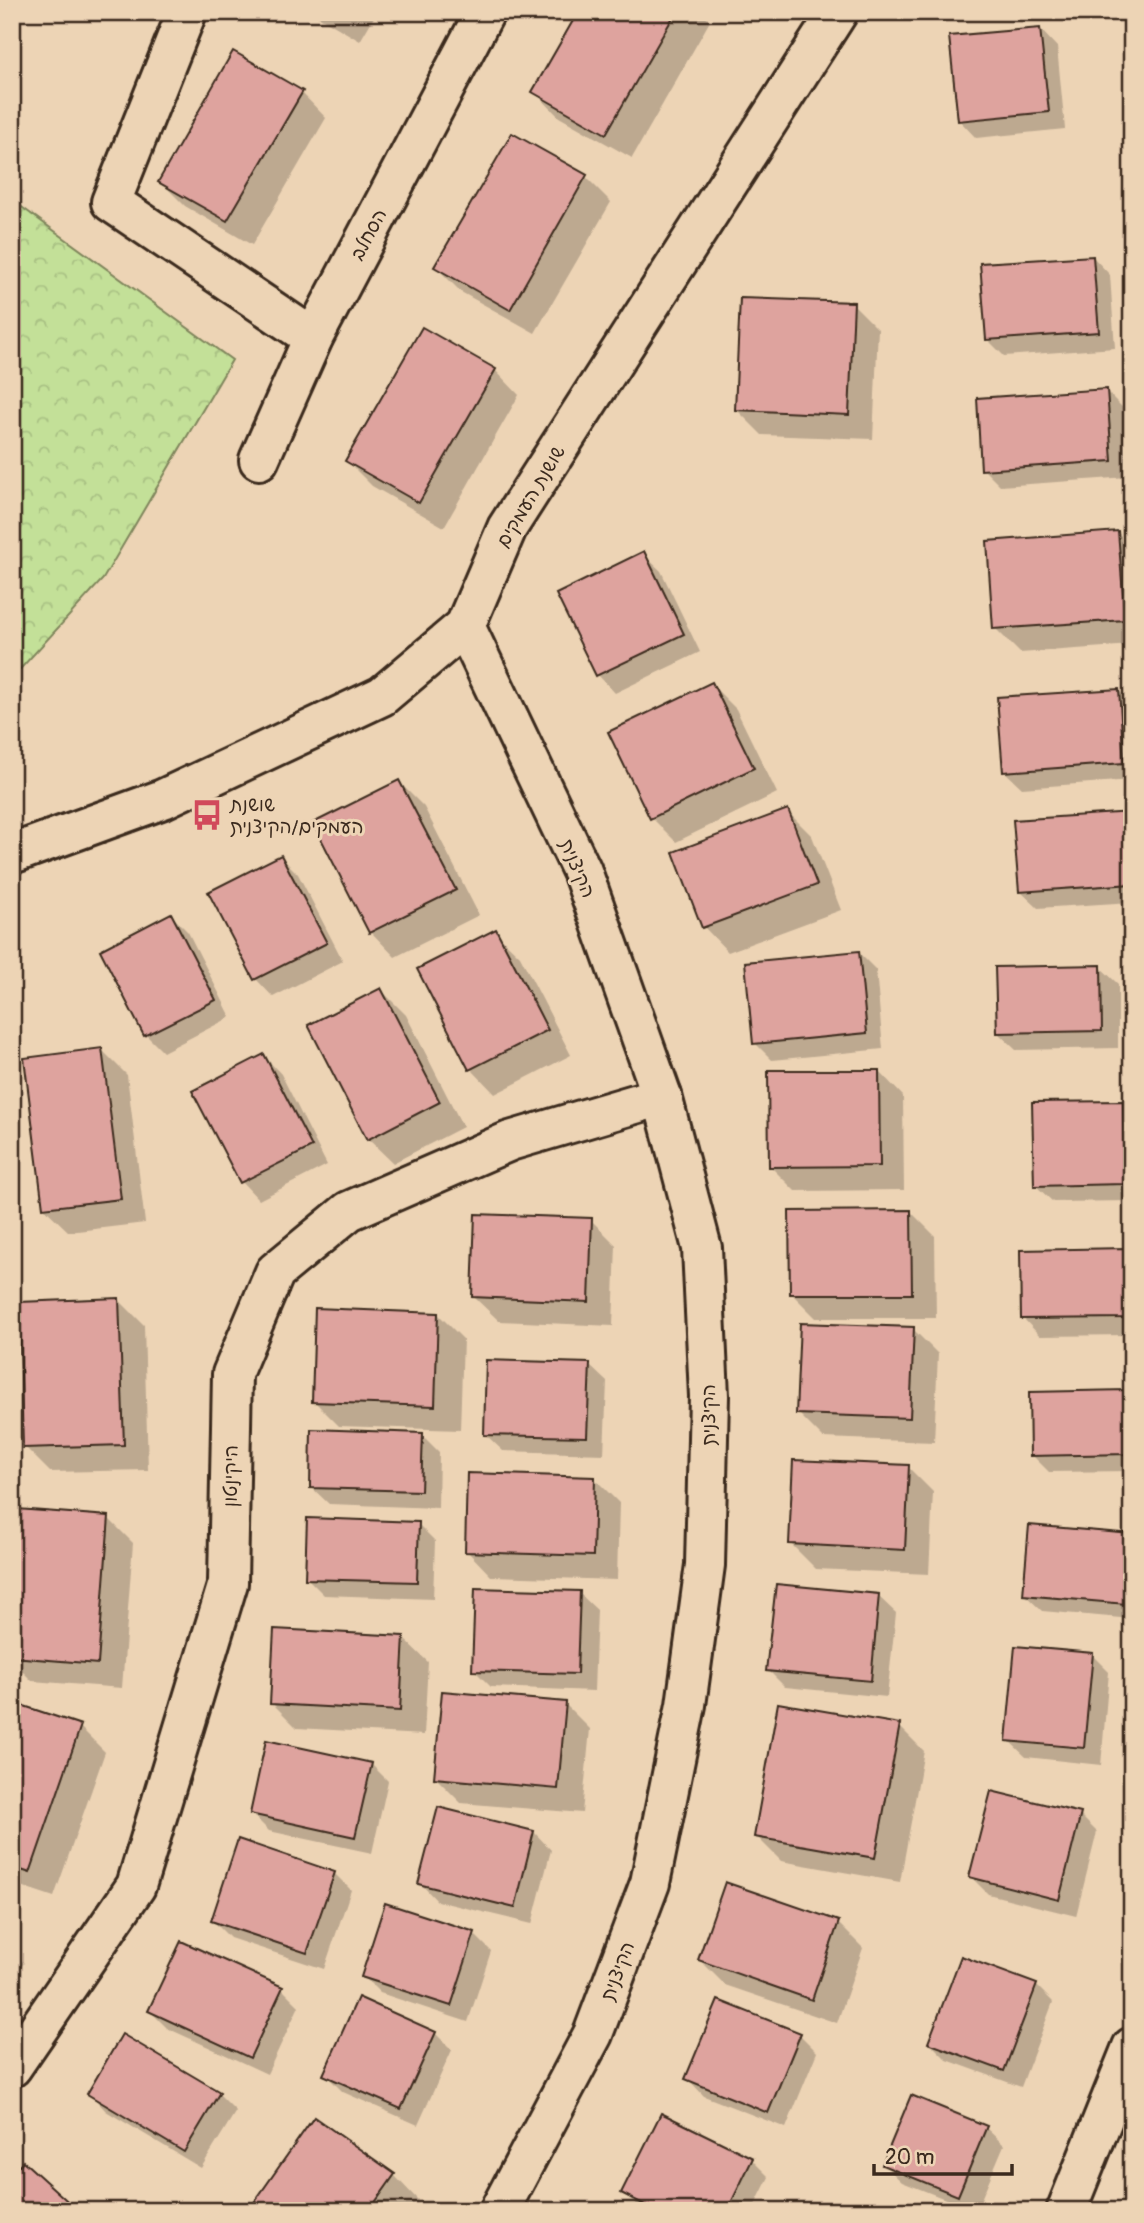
<svg xmlns="http://www.w3.org/2000/svg" width="1144" height="2223" font-family="Pangolin,'Playpen Sans Hebrew',sans-serif">
<style>
.forest{fill:url(#forest-crowns);stroke:#7f855b;stroke-width:2}
.shadow{fill:#0003}
.building{fill:#dea39e;stroke:#3b2a1e;stroke-width:2}
.lines{fill:none;stroke-linecap:round;stroke-linejoin:round}
.minor-casing{stroke:#3b2a1e;stroke-width:44}
.minor{stroke:#edd4b5;stroke-width:38}
.labels{text-anchor:middle;stroke-width:6;stroke-linejoin:round;paint-order:stroke}
.street-label{font-size:19px;fill:#3b2a1e;stroke:#edd4b5}
.poi-label{font-size:19px;fill:#3b2a1e;stroke:#edd4b5;text-anchor:start}
</style>
<defs>
<pattern id="forest-crowns" width="20" height="18" patternUnits="userSpaceOnUse" patternTransform="scale(1.75)"><rect width="20" height="18" fill="#c3e098"/><path d="M2 6a3 3 0 1 1 6 0M12 15a3 3 0 1 1 6 0" fill="none" stroke="#a8c083"/></pattern>
</defs>
<rect width="100%" height="100%" fill="#edd4b5"/>
<filter id="ink" filterUnits="userSpaceOnUse"><feTurbulence type="fractalNoise" baseFrequency=".0143" numOctaves="2"/><feDisplacementMap in="SourceGraphic" scale="14" xChannelSelector="R" yChannelSelector="G"/><feConvolveMatrix kernelMatrix="1 2 1 2 8 2 1 2 1" color-interpolation-filters="sRGB"/></filter>
<g filter="url(#ink)">
<path class="forest" d="M12 200 232 360 103 579 12 678Z"/>
<g class="shadow">
<path d="M311 12H377L360 41Z"/>
<path d="M580 12H701L710 21 632 158 559 117 535 92Z"/>
<path d="M1040 29 1057 47 1065 129 976 138 959 120Z"/>
<path d="M302 93 326 118 252 245 185 206 160 181Z"/>
<path d="M512 135 586 177 611 202 535 333 461 292 436 267Z"/>
<path d="M1093 257 1110 275 1115 348 1004 356 987 339Z"/>
<path d="M853 304 878 329 873 439 762 435 737 410Z"/>
<path d="M495 370 519 395 444 527 372 486 347 461Z"/>
<path d="M1106 391 1123 408 1128 477 1000 486 983 469Z"/>
<path d="M1118 533 1132 547V645L1020 653 995 628Z"/>
<path d="M643 554 661 571 700 652 615 693 598 675 558 594Z"/>
<path d="M711 684 736 709 777 793 676 842 652 818Z"/>
<path d="M1118 690 1132 704V780L1022 788 1004 771Z"/>
<path d="M399 782 424 807 479 915 395 957 371 932 315 824Z"/>
<path d="M787 811 812 836 841 910 728 952 704 927Z"/>
<path d="M1132 814V902L1038 908 1020 891Z"/>
<path d="M281 857 298 874 343 961 273 997 256 979 211 893Z"/>
<path d="M171 915 188 932 231 1017 163 1052 146 1035Z"/>
<path d="M495 932 520 956 571 1055 495 1094 471 1069Z"/>
<path d="M859 953 876 970 883 1049 772 1060 755 1043Z"/>
<path d="M1100 967 1118 984V1048L1016 1050 998 1033Z"/>
<path d="M381 990 406 1015 463 1127 393 1163 368 1139Z"/>
<path d="M102 1050 127 1075 145 1223 69 1232 44 1208Z"/>
<path d="M264 1056 281 1074 327 1165 259 1200 242 1182 194 1091Z"/>
<path d="M879 1071 903 1096 904 1190 795 1191 770 1166Z"/>
<path d="M1123 1102 1132 1112V1201L1053 1202 1035 1185Z"/>
<path d="M911 1212 935 1236 936 1318H816L792 1294Z"/>
<path d="M591 1220 616 1245 613 1326 499 1321 474 1297Z"/>
<path d="M1127 1250 1132 1255V1335L1040 1336 1023 1318Z"/>
<path d="M119 1300 144 1325 148 1470 50 1472 25 1447Z"/>
<path d="M438 1314 463 1339 460 1430 339 1426 314 1401Z"/>
<path d="M913 1329 938 1354 934 1442 823 1438 798 1413Z"/>
<path d="M589 1365 607 1382 604 1454 503 1451 485 1434Z"/>
<path d="M1127 1392 1132 1397V1471L1049 1472 1032 1455Z"/>
<path d="M422 1435 439 1452 438 1508 329 1504 311 1487Z"/>
<path d="M908 1467 933 1492 929 1574 816 1569 791 1544Z"/>
<path d="M594 1478 619 1503 617 1580 491 1576 467 1551Z"/>
<path d="M108 1518 133 1543 122 1688 32 1681 12 1661V1590Z"/>
<path d="M418 1524 435 1541 433 1599 324 1595 307 1578Z"/>
<path d="M1132 1536V1619L1042 1611 1024 1594Z"/>
<path d="M579 1593 597 1610 594 1691 491 1687 474 1670Z"/>
<path d="M878 1596 896 1613 887 1697 785 1687 768 1670Z"/>
<path d="M403 1638 428 1662 424 1735 297 1728 272 1703Z"/>
<path d="M1092 1655 1109 1672 1101 1765 1026 1757 1008 1740Z"/>
<path d="M12 1703 80 1727 105 1752 54 1897 12 1883Z"/>
<path d="M565 1704 590 1729 582 1813 461 1803 436 1778Z"/>
<path d="M899 1726 924 1751 900 1882 781 1861 756 1836Z"/>
<path d="M371 1764 388 1781 372 1853 269 1831 252 1814Z"/>
<path d="M1080 1815 1097 1832 1076 1916 988 1894 971 1877Z"/>
<path d="M534 1832 551 1850 532 1924 437 1901 420 1883Z"/>
<path d="M334 1873 351 1890 324 1969 230 1938 213 1921Z"/>
<path d="M838 1923 863 1948 837 2023 725 1985 700 1960Z"/>
<path d="M474 1934 491 1951 468 2022 380 1993 363 1976Z"/>
<path d="M12 1952 24 1963 12 1977Z"/>
<path d="M1036 1985 1053 2002 1021 2087 947 2060 930 2043Z"/>
<path d="M282 1989 299 2006 267 2074 167 2028 150 2011Z"/>
<path d="M435 2033 452 2050 418 2125 343 2092 325 2074Z"/>
<path d="M800 2035 817 2052 786 2128 704 2096 687 2078Z"/>
<path d="M89 2093 219 2094 236 2111 201 2168 106 2111Z"/>
<path d="M912 2097 986 2128 1004 2145 976 2211 902 2182 884 2165Z"/>
<path d="M662 2115 752 2160 769 2177 752 2211H643L623 2192Z"/>
<path d="M394 2175 418 2200 411 2211H250Z"/>
</g>
<g class="building">
<path d="M578 12H676L606 134 532 92Z"/>
<path d="M1040 28 1049 112 958 121 949 36Z"/>
<path d="M233 51 303 91 227 221 158 182Z"/>
<path d="M512 133 587 175 510 310 434 267Z"/>
<path d="M1093 256 1099 332 986 340 980 263Z"/>
<path d="M740 298 854 302 849 415 735 410Z"/>
<path d="M422 327 496 369 419 503 345 461Z"/>
<path d="M1107 389 1112 461 981 470 977 398Z"/>
<path d="M1118 531 1125 620 993 629 987 541Z"/>
<path d="M644 551 684 634 596 676 556 594Z"/>
<path d="M712 682 754 768 650 819 608 732Z"/>
<path d="M1119 689 1124 763 1003 772 997 697Z"/>
<path d="M399 780 456 890 369 933 313 823Z"/>
<path d="M788 809 817 885 702 928 673 852Z"/>
<path d="M1132 812V884L1019 892 1013 820Z"/>
<path d="M281 855 327 943 254 980 208 892Z"/>
<path d="M171 913 216 1000 144 1036 100 950Z"/>
<path d="M496 929 548 1030 469 1070 417 969Z"/>
<path d="M859 951 867 1033 753 1044 745 962Z"/>
<path d="M1101 965 1102 1031 997 1033 995 967Z"/>
<path d="M381 988 440 1102 367 1140 308 1025Z"/>
<path d="M102 1048 121 1199 43 1208 24 1058Z"/>
<path d="M264 1054 312 1147 240 1183 192 1091Z"/>
<path d="M768 1070H879L880 1166 769 1167Z"/>
<path d="M1123 1101 1125 1184 1034 1186 1032 1102Z"/>
<path d="M911 1210 912 1294H790L789 1211Z"/>
<path d="M475 1214 592 1218 589 1302 472 1297Z"/>
<path d="M1127 1248 1129 1318 1021 1319 1020 1250Z"/>
<path d="M119 1298 124 1445 23 1448 19 1302Z"/>
<path d="M315 1308 438 1313 435 1406 312 1402Z"/>
<path d="M800 1323 914 1327 910 1418 796 1414Z"/>
<path d="M486 1360 590 1363 587 1437 484 1435Z"/>
<path d="M1127 1390 1128 1454 1030 1456 1029 1392Z"/>
<path d="M311 1429 423 1433 421 1491 310 1488Z"/>
<path d="M793 1460 909 1465 905 1550 789 1544Z"/>
<path d="M467 1473 595 1477 593 1556 465 1552Z"/>
<path d="M17 1509 109 1516 98 1664 12 1657V1566Z"/>
<path d="M307 1518 419 1522 417 1582 305 1579Z"/>
<path d="M1029 1525 1132 1534 1126 1604 1023 1595Z"/>
<path d="M776 1584 879 1594 871 1681 766 1671Z"/>
<path d="M475 1588 580 1591 577 1674 472 1671Z"/>
<path d="M274 1629 404 1636 400 1711 270 1704Z"/>
<path d="M1015 1646 1093 1653 1084 1748 1006 1741Z"/>
<path d="M442 1691 566 1702 558 1789 434 1778Z"/>
<path d="M12 1702 81 1725 30 1873 12 1867Z"/>
<path d="M778 1703 900 1724 875 1858 754 1837Z"/>
<path d="M266 1740 372 1763 355 1837 250 1814Z"/>
<path d="M991 1791 1081 1813 1059 1900 969 1877Z"/>
<path d="M438 1807 534 1831 515 1908 418 1884Z"/>
<path d="M238 1839 335 1872 307 1953 211 1921Z"/>
<path d="M725 1882 839 1921 812 2000 698 1960Z"/>
<path d="M385 1903 475 1932 451 2006 361 1977Z"/>
<path d="M181 1941 283 1987 250 2058 148 2011Z"/>
<path d="M961 1956 1037 1984 1004 2071 928 2043Z"/>
<path d="M358 1997 436 2032 401 2109 323 2075Z"/>
<path d="M718 2000 801 2033 768 2113 685 2079Z"/>
<path d="M122 2034 220 2092 184 2152 87 2094Z"/>
<path d="M911 2095 987 2126 958 2196 882 2165Z"/>
<path d="M661 2113 753 2158 727 2211H657L621 2193Z"/>
<path d="M314 2117 395 2174 369 2211H248Z"/>
<path d="M23 2161 73 2206 69 2211H12V2173Z"/>
</g>
<g class="lines">
<defs>
<g id="minor">
<path d="M187 12 111 202 313 338"/>
<path d="M259 460 313 338 485 12"/>
<path d="M465 626 582 871 662 1096 702 1248 709 1396 705 1565 686 1705 650 1883 593 2034 499 2211"/>
<path d="M12 854 163 799 382 696 465 626 507 528 838 12"/>
<path d="M12 2067 136 1886 228 1583 232 1374 275 1272 349 1211 510 1141 662 1096"/>
<path d="M1066 2211 1132 2047"/>
</g>
</defs>
<use href="#minor" class="minor-casing"/>
<use href="#minor" class="minor"/>
</g>
</g>
<defs>
<symbol id="bus-bare" viewBox="-9 -9 18 18"><path d="M-5-6H5V4H4V6H2V4H-2V6H-4V4H-5ZM-3.5-4V0h7V-4ZM-3.5 1.2v1.5H-2V1.2ZM2 1.2v1.5H3.5V1.2Z" fill="#d1495b" stroke="#edd4b5" stroke-width="2.5" paint-order="stroke"/></symbol>
</defs>
<g fill-rule="evenodd">
<use href="#bus-bare" x="185" y="793" width="44" height="44"/>
</g>
<g class="labels">
<g class="street-label">
<text transform="translate(368 234) rotate(-62)" y="7">הסחלב</text>
<text transform="translate(530 496) rotate(-59)" y="7">שושנת העמקים</text>
<text transform="translate(578 868) rotate(67)" y="7">הקיצנית</text>
<text transform="translate(708 1415) rotate(-90)" y="7">הקיצנית</text>
<text transform="translate(230 1476) rotate(-89)" y="7">היקינטון</text>
<text transform="translate(617 1971) rotate(-69)" y="7">הקיצנית</text>
</g>
<g class="poi-label">
<text x="230" y="811">שושנת<tspan x="230" dy="22">העמקים/הקיצנית</tspan></text>
</g>
</g>
<rect width="1144" height="2223" fill="none" stroke="#edd4b5" stroke-width="42"/>
<rect x="21" y="21" width="1102" height="2181" fill="none" stroke="#3b2a1e" stroke-width="2.5" filter="url(#ink)"/>
<path d="M874 2164v10h138v-10" fill="none" stroke="#3b2a1e" stroke-width="3.5"/>
<text x="885" y="2164" font-size="21" fill="#3b2a1e" stroke="#edd4b5" stroke-width="5" paint-order="stroke">20 m</text>
</svg>
